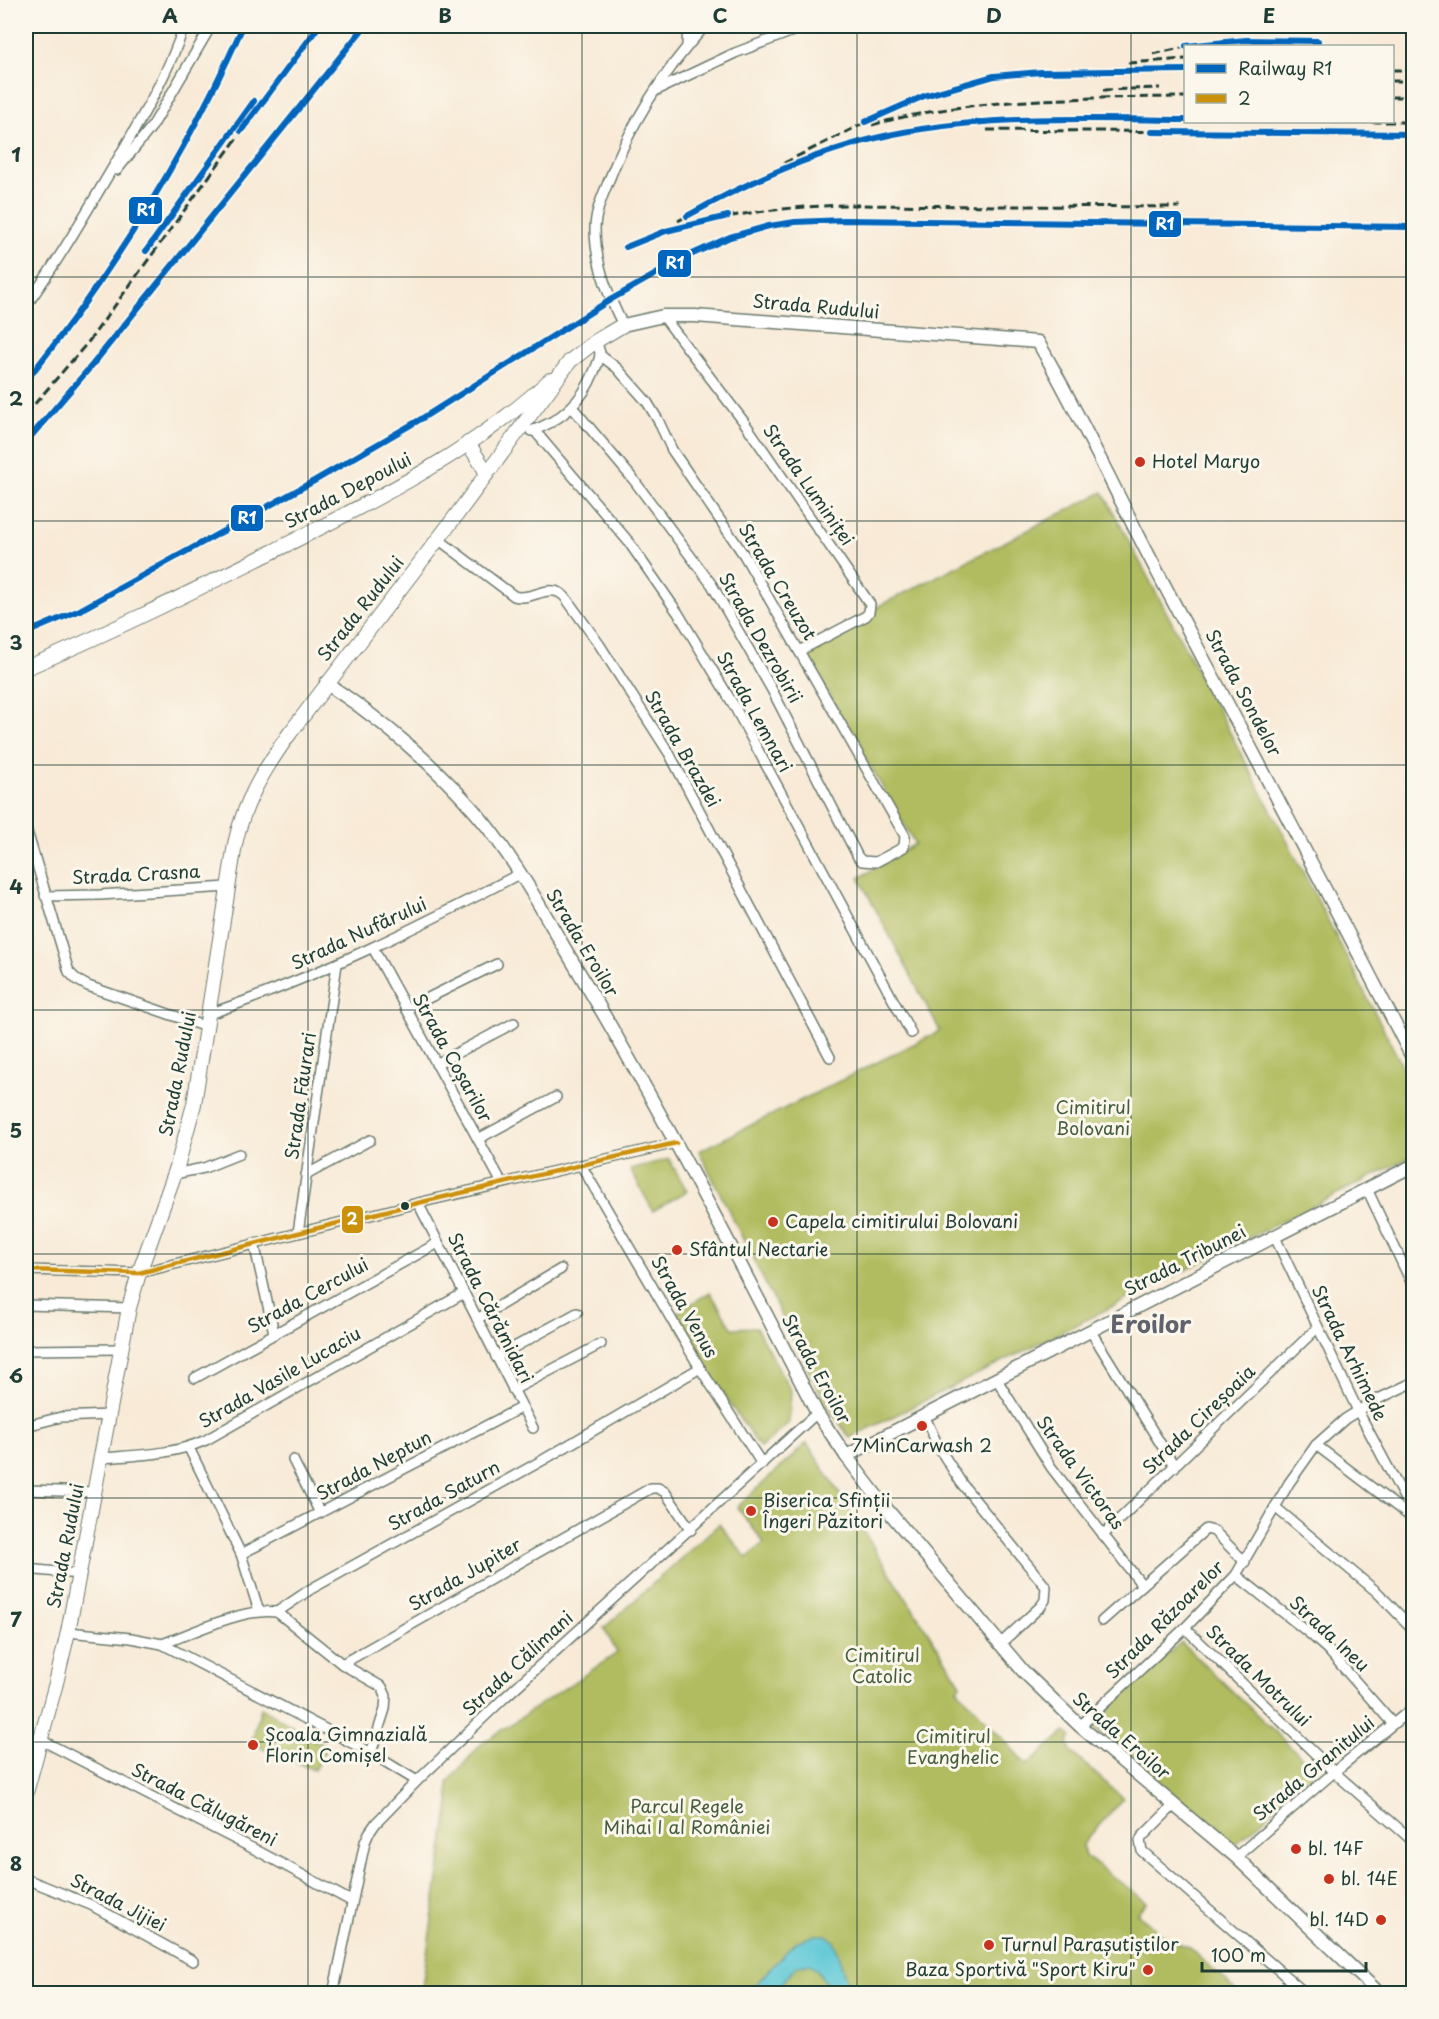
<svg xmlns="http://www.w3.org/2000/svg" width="1439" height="2019" font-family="'Playpen Sans',sans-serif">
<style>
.green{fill:#b0bc5e;stroke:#687c49;stroke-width:1.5}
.water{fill:#5cc7d6;stroke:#3e8285;stroke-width:1.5}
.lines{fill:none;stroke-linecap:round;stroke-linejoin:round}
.minor-casing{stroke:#6b7a6d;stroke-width:12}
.tertiary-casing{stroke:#6b7a6d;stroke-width:15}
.secondary-casing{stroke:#6b7a6d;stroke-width:16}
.minor{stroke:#fff;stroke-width:9}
.tertiary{stroke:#fff;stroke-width:12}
.secondary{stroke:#fff;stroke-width:14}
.rail{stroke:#1f3d34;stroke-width:3;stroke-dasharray:9 4.5;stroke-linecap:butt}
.bus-1-casing{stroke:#fbf7ec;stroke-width:9}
.bus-1{stroke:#cc910a;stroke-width:4.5}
.rail-1-casing{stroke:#fbf7ec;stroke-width:10}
.rail-1{stroke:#0065bd;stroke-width:6}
.grid{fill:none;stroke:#1f3d34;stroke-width:1.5;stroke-opacity:0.55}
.poi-dot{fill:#c8321e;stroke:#fbf7ec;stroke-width:2}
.bus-dot{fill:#1f3d34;stroke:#fbf7ec;stroke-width:2}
.labels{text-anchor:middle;stroke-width:6;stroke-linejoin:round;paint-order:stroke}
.street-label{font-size:18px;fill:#1f3d34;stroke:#fbf7ec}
.poi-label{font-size:18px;fill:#1f3d34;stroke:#fbf7ec;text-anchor:start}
.park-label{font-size:18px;fill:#435d3e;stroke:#fbf7ec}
.district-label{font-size:24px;font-weight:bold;fill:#60636e;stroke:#fbf7ec}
.line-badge{stroke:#fbf7ec;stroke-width:2}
.badge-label{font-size:16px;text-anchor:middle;font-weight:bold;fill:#fff}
.neatline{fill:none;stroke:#1f3d34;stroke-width:2}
.grid-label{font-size:20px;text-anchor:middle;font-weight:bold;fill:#1f3d34}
</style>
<rect width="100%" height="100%" fill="#fbf7ec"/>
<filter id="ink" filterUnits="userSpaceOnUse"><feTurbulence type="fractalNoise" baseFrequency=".0167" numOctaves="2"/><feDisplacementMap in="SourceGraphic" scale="12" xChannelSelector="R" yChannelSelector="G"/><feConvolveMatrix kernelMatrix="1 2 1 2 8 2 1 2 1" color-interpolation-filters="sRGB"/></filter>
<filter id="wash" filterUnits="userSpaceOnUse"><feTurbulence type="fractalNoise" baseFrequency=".008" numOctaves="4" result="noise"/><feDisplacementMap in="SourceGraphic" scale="24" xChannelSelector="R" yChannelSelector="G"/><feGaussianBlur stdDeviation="1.35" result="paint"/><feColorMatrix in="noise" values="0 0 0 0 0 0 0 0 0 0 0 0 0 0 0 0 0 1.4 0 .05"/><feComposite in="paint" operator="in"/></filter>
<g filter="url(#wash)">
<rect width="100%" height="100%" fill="#f8ead7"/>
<g class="green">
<path d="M1103 492 1292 850 1413 1087V1156L850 1438 825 1403 699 1151 940 1031 859 878 915 844 805 653 879 606Z"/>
<path d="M669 1159 687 1191 653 1211 630 1169Z"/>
<path d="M710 1292 732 1328 756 1327 791 1391 789 1423 760 1448 672 1319 675 1314Z"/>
<path d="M807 1443 961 1684 957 1689 1027 1765 1065 1732 1071 1737 1068 1741 1071 1752 1123 1798 1082 1845 1085 1856 1147 1902 1137 1913 1157 1931 1175 1942 1189 1947 1238 1993 421 1994 449 1804 448 1782 481 1744 617 1653 604 1628 719 1524 747 1558 764 1543 737 1507Z"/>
<path d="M1181 1642 1316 1771 1235 1845 1091 1725Z"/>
<path d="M261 1708 327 1747 314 1770 251 1743Z"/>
</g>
<path class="water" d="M816 1935H826L834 1941 850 1993H832L817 1970 810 1964 799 1965C789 1974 781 1980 780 1993H748L775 1963 796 1942Z"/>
</g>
<g filter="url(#ink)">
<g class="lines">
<defs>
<g id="minor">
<path d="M687 45 688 26"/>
<path d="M657 90 735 53 806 26"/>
<path d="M117 170 153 125 211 26"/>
<path d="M26 306C60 258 89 208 119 157 143 115 169 72 184 26"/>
<path d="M663 316 744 422 870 604 869 612 866 616 799 651"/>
<path d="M623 325C608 296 595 263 595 229 595 214 601 199 607 185 629 127 663 72 705 26"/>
<path d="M572 407 633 479 712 585 772 690 858 857 862 861 876 862 904 847 905 836 744 555 672 450 658 420 647 402 617 368 600 355"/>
<path d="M534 430 628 541 678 613 733 704 911 1033"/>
<path d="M531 431C561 421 582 402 594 372 596 367 600 359 600 354 600 350 597 345 596 341"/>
<path d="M438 539 514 596C531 602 550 581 565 597L599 644 669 753 830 1057"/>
<path d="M26 828 69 972 77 980 88 986 206 1027"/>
<path d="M45 896 100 895 228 887"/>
<path d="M373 948 502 1183"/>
<path d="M406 1009 497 964"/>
<path d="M209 1014C317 977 418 927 519 874"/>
<path d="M436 1064 514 1023"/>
<path d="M478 1139 556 1097"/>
<path d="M581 1165 700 1368 762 1464"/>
<path d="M174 1174 204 1168 239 1154"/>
<path d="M306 1175 370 1140"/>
<path d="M1367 1189 1414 1288"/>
<path d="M418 1203 533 1428"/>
<path d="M298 1233 337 964"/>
<path d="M1274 1235 1358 1411 1414 1516"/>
<path d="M254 1243 274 1333"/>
<path d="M26 1270 139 1273 418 1203 676 1143"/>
<path d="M26 1305 129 1308"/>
<path d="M477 1319 561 1269"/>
<path d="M1090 1330 1175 1467"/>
<path d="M26 1350 120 1349"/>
<path d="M496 1357 577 1313"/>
<path d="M195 1378 438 1243"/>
<path d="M996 1378 1051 1467 1142 1585"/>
<path d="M513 1390 601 1344"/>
<path d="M924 1415 939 1448 962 1484 1046 1587 1045 1600 1041 1606 999 1645"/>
<path d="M26 1426 61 1417 109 1415"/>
<path d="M1316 1445 1412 1518"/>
<path d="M189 1448 241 1554 259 1611"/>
<path d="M101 1458C138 1455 173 1455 206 1440L464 1293"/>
<path d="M293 1460 320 1513"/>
<path d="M26 1490 95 1492"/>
<path d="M1275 1507 1377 1592 1414 1630"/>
<path d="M1103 1535 1317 1328"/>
<path d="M241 1554 522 1407"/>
<path d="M26 1569 79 1574"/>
<path d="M1236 1575 1309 1633 1328 1650 1393 1724"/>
<path d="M277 1612 311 1589 543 1460 700 1368"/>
<path d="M277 1612 342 1664 382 1687 386 1696 385 1709 371 1753"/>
<path d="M1102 1621 1206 1529 1214 1531 1245 1562"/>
<path d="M1185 1628 1334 1772 1414 1842"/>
<path d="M68 1632 131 1638 162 1644 371 1753 417 1781"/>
<path d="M162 1644C193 1633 244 1607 277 1612"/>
<path d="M342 1664 651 1488H658L665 1492 691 1530"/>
<path d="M1080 1726 1185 1628 1236 1575 1289 1483 1316 1445 1345 1419 1374 1401 1414 1382"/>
<path d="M41 1740 256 1850 351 1901"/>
<path d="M1174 1805 1142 1837 1140 1841 1142 1851 1306 1994"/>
<path d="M1236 1857 1334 1772 1414 1707"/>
<path d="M26 1879 91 1905 193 1961"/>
<path d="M333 1994 365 1842 369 1833 376 1823 417 1781 503 1699 817 1413"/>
</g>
<g id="tertiary">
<path d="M623 325 663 316H695L1038 342C1082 418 1118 498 1159 575 1245 737 1331 898 1414 1061"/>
<path d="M326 683C382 720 433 763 477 814 518 862 547 920 580 974 665 1117 741 1265 817 1413L846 1456 885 1507 1023 1671 1080 1726 1236 1857 1380 1994"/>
<path d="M846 1456 1414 1165"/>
</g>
<g id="secondary">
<path d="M468 443 487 473"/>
<path d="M26 668C109 633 191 592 272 552 369 503 470 454 550 380"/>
<path d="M26 1793 56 1683 68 1632 129 1308 139 1273 177 1167 194 1104 235 844C244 801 265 768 290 733L455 517 570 361 596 341 623 325"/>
</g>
</defs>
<use href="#minor" class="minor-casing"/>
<use href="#tertiary" class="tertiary-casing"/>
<use href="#secondary" class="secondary-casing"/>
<use href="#minor" class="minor"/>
<use href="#tertiary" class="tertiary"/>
<use href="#secondary" class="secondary"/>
<g class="rail">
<path d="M1186 46 1246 40 1318 41"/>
<path d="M1153 54 1186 47"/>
<path d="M1128 63 1186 59"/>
<path d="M1392 70H1414"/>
<path d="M1392 81H1414"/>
<path d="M1103 90 1160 88"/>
<path d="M1392 97H1405"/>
<path d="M1331 122H1414"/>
<path d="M872 125C970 97 1084 98 1186 97"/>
<path d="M987 130 1414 134"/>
<path d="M784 163 882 114 924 96 968 82 1018 73 1186 70"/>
<path d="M678 221C740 186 807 155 876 138 977 114 1083 119 1186 120"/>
<path d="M626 247C696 217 772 207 848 205L1180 207"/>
<path d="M26 381C112 273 187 152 243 26"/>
<path d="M26 414 89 341 319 26"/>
<path d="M26 442 93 364 365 26"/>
<path d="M26 633 80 610 314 481 421 419 610 300 686 257 730 237 769 226 795 222 844 220 1414 227"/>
</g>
<defs>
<path id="bus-1" d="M26 1270 139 1273 418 1203 676 1143"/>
</defs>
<use href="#bus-1" class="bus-1-casing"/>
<use href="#bus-1" class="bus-1"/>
<defs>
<g id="rail-1">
<path d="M1186 46 1246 40 1318 41"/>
<path d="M865 122 924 96 994 76 1041 72 1186 70"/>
<path d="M241 131 319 26"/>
<path d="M1152 132 1414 134"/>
<path d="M687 216C746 183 811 154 876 138 977 114 1083 119 1186 120"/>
<path d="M626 247 666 231 728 216"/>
<path d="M146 251 254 101"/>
<path d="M26 381C112 273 187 152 243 26"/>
<path d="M26 442 93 364 365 26"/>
<path d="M26 633 80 610 314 481 421 419 610 300 686 257 730 237 769 226 795 222 844 220 1414 227"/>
</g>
</defs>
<use href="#rail-1" class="rail-1-casing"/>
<use href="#rail-1" class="rail-1"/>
</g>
</g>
<path class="grid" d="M308 26V1994M582 26V1994M857 26V1994M1131 26V1994M26 277H1414M26 521H1414M26 765H1414M26 1010H1414M26 1254H1414M26 1498H1414M26 1742H1414"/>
<g class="poi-dot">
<circle cx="1140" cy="462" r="6"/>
<circle cx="773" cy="1222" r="6"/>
<circle cx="677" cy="1250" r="6"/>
<circle cx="922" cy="1426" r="6"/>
<circle cx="751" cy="1511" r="6"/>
<circle cx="253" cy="1745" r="6"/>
<circle cx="1296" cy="1849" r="6"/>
<circle cx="1329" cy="1879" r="6"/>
<circle cx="1381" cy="1920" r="6"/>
<circle cx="989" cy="1945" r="6"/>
<circle cx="1148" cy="1970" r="6"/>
</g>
<circle class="bus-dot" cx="405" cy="1206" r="5"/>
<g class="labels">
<g class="street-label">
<text transform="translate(816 307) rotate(5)" y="6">Strada Rudului</text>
<text transform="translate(808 485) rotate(55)" y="6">Strada Luminiței</text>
<text transform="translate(348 491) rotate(-28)" y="6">Strada Depoului</text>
<text transform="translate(777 582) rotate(59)" y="6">Strada Creuzot</text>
<text transform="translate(361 609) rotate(-52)" y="6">Strada Rudului</text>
<text transform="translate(760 638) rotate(60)" y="6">Strada Dezrobirii</text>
<text transform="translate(1243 693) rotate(62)" y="6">Strada Sondelor</text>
<text transform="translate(754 712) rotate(61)" y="6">Strada Lemnari</text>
<text transform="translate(682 749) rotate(60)" y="6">Strada Brazdei</text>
<text transform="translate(136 875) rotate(-3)" y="6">Strada Crasna</text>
<text transform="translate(359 934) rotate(-25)" y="6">Strada Nufărului</text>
<text transform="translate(582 943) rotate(59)" y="6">Strada Eroilor</text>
<text transform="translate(452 1058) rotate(61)" y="6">Strada Coșarilor</text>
<text transform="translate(178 1074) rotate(-79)" y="6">Strada Rudului</text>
<text transform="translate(301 1096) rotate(-82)" y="6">Strada Făurari</text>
<text transform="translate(1185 1261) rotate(-27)" y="6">Strada Tribunei</text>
<text transform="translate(308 1296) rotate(-29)" y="6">Strada Cercului</text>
<text transform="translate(684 1307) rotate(60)" y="6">Strada Venus</text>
<text transform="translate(490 1308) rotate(63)" y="6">Strada Cărămidari</text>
<text transform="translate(1349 1353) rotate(64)" y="6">Strada Arhimede</text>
<text transform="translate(816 1369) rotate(61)" y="6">Strada Eroilor</text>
<text transform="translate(280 1378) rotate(-30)" y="6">Strada Vasile Lucaciu</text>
<text transform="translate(1199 1420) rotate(-44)" y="6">Strada Cireșoaia</text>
<text transform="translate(374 1466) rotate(-28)" y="6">Strada Neptun</text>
<text transform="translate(1080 1473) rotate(54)" y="6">Strada Victoras</text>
<text transform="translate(444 1496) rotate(-29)" y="6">Strada Saturn</text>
<text transform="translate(66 1546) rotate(-79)" y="6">Strada Rudului</text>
<text transform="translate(465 1575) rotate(-30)" y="6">Strada Jupiter</text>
<text transform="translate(1165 1620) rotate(-45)" y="6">Strada Răzoarelor</text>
<text transform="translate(1329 1634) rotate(43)" y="6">Strada Ineu</text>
<text transform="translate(518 1664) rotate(-43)" y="6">Strada Călimani</text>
<text transform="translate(1258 1676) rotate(44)" y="6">Strada Motrului</text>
<text transform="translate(1121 1736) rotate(41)" y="6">Strada Eroilor</text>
<text transform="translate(1314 1769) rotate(-40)" y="6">Strada Granitului</text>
<text transform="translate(204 1805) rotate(27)" y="6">Strada Călugăreni</text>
<text transform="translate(118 1903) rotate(27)" y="6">Strada Jijiei</text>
</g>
<g class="poi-label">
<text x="1152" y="468">Hotel Maryo</text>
<text x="785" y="1228">Capela cimitirului Bolovani</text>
<text x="689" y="1256">Sfântul Nectarie</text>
<text x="922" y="1452" text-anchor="middle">7MinCarwash 2</text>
<text x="763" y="1507">Biserica Sfinții<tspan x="763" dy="21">Îngeri Păzitori</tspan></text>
<text x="265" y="1741">Școala Gimnazială<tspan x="265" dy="21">Florin Comișel</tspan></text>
<text x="1308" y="1855">bl. 14F</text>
<text x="1341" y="1885">bl. 14E</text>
<text x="1369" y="1926" text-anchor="end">bl. 14D</text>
<text x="1001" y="1951">Turnul Parașutiștilor</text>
<text x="1136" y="1976" text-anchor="end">Baza Sportivă "Sport Kiru"</text>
</g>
<g class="park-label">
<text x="1093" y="1114">Cimitirul<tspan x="1093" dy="21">Bolovani</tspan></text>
<text x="882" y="1662">Cimitirul<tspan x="882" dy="21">Catolic</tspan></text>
<text x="953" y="1743">Cimitirul<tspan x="953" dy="21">Evanghelic</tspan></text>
<text x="687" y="1813">Parcul Regele<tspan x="687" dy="21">Mihai I al României</tspan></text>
</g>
<g class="district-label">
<text x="1151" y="1333">Eroilor</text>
</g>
</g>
<g class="line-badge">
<rect x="128" y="196" width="35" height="29" rx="6" fill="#0065bd"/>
<rect x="1148" y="210" width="34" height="28" rx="6" fill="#0065bd"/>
<rect x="657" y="249" width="35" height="29" rx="6" fill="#0065bd"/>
<rect x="230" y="504" width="34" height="28" rx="6" fill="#0065bd"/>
<rect x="341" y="1205" width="23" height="29" rx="6" fill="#cc910a"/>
</g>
<g class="badge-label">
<text x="146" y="216">R1</text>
<text x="1165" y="230">R1</text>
<text x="675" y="269">R1</text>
<text x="247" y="524">R1</text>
<text x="352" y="1225">2</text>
</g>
<rect width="1439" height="2019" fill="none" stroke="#fbf7ec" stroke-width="66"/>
<rect x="1184" y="45" width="210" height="78" fill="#fbf7ec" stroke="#a3ada2" stroke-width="1.5"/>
<rect x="1196" y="64" width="30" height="9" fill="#0065bd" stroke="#a3ada2" stroke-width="1.5"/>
<text x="1238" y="75" font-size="18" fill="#1f3d34">Railway R1</text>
<rect x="1196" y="94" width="30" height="9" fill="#cc910a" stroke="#a3ada2" stroke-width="1.5"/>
<text x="1238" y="105" font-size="18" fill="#1f3d34">2</text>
<path d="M1202 1962v9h164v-9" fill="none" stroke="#1f3d34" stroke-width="3"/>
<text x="1211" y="1962" font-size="18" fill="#1f3d34" stroke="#fbf7ec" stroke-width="4.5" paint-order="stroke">100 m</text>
<rect x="33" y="33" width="1373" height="1953" class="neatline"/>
<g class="grid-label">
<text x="170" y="23">A</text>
<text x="445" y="23">B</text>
<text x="720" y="23">C</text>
<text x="994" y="23">D</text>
<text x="1269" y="23">E</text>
<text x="16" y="162">1</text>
<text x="16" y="406">2</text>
<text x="16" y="650">3</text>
<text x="16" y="894">4</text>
<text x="16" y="1138">5</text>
<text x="16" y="1383">6</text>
<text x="16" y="1627">7</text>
<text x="16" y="1871">8</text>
</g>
</svg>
